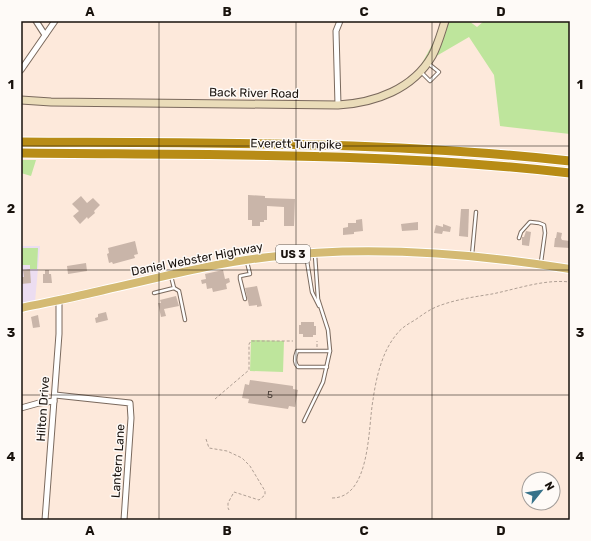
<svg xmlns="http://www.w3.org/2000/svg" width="591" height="541" font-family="Rubik,sans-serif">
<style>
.education{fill:#ecddf1}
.green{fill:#bee59c}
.building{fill:#c9b5a9}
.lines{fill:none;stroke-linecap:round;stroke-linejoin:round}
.lane-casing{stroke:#7a695d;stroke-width:4.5}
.street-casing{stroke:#7a695d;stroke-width:7}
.secondary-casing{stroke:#7a695d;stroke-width:9}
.primary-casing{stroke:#fff;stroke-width:10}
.highway-casing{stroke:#fff;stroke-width:11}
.path{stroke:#af9f94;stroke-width:1;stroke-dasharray:3 2;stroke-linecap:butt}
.lane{stroke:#fff;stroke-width:2.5}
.street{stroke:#fff;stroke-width:5}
.secondary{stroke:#eadcb9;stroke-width:7}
.primary{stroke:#d4ba73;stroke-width:8}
.highway{stroke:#b88c16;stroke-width:9}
.grid{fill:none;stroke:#19120d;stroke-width:1;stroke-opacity:0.55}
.labels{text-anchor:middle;stroke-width:3;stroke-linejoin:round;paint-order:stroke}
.number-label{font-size:10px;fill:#453b34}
.shield{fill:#fefaf7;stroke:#5e5853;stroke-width:1}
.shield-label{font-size:11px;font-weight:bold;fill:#19120d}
.street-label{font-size:12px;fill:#19120d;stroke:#fefaf7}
.neatline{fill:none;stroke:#19120d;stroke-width:1.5}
.grid-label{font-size:13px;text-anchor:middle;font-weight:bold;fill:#19120d}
</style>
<rect width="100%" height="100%" fill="#fde9db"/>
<path class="education" d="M21 246H40L35 302 21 304Z"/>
<g class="green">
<path d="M442 21H469L477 27 484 21H570V134L500 126 494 75 469 37 421 65 432 45Z"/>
<path d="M21 160H36L31 176 21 173Z"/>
<path d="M21 248H38L37 269H30V265H21Z"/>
<path d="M251 340 284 341 283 372 250 371Z"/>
</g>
<g class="building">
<path d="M248 195 265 196V198L295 199 294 226H284V207L267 206V220H264V222H260V226H252V220H248Z"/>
<path d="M81 196 87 203 93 198 100 205 94 211 95 213 88 219 87 217 80 224 73 216 79 211 72 204Z"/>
<path d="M461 209H469L468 237 459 236Z"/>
<path d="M362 219 363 231 354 232V234L343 235V228L348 227V223H356V220Z"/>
<path d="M418 222V230L402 231 401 224Z"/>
<path d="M443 224 451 227 450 232 443 231 442 234 434 233 436 225 443 227Z"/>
<path d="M526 231 531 232 529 246 522 245V237H524Z"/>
<path d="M557 232 562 233 561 238 562 240 570 241V248L554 247 555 238H556Z"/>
<path d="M135 241 138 254 134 255 135 258 113 264 112 262 109 263 107 254 109 253 108 248Z"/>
<path d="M86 263 87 271 68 274 67 266Z"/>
<path d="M30 269 31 283 21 284V277H24L23 270Z"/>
<path d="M45 270H49V274H51L52 283H43V274H45Z"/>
<path d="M223 270 225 279 229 278 230 282 226 284 227 289 213 292 212 288 207 289 206 283 202 284 201 280 206 279 205 274Z"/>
<path d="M257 286 262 306 257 307V305L249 306 245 288Z"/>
<path d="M176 296 179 306 164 309 166 316 161 317 158 303H161L160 300Z"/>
<path d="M106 312 108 320 96 323 95 318 98 317V314Z"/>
<path d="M38 315 40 327 33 328 31 317Z"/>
<path d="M301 322H314V326H316V335H313V337H303V334H299V325H301Z"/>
<path d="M250 380 293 386V389L298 390 295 407 289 406 288 409 248 403 249 399 242 398 245 384 249 385Z"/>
</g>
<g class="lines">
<defs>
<g id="lane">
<path d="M421 72 430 81 439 72 429 64"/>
<path d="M519 238 521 232 530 222 539 223 544 225 545 233 541 262"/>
<path d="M306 255 312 292 319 306"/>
<path d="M472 255 476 212"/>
<path d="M174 288 179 291 185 320"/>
<path d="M154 293 174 288 171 276"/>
<path d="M245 299 240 279V276L250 274 247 262"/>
<path d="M327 367H298C294 363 295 356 297 351H330"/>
<path d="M304 421 323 382 330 351 328 330 318 299 315 255"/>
</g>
<g id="street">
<path d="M36 21 45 35"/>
<path d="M21 70 55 21"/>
<path d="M338 105 336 31 340 21"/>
<path d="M55 395 130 403 131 418 124 520"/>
<path d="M21 408 39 403 54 401"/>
<path d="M45 520 59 334V300"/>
</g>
<path id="secondary" d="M21 100 51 102 338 105C375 103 413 89 432 56 438 45 441 33 445 21"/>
<path id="primary" d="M21 308C49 302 76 297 104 290 158 278 214 263 269 257 369 245 471 253 570 269"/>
<g id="highway">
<path d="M21 142C204 143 388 141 570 161"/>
<path d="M21 153C204 155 388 152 570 173"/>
</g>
</defs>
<use href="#lane" class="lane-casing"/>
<use href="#street" class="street-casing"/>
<use href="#secondary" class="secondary-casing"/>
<use href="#primary" class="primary-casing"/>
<use href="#highway" class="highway-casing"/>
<g class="path">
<path d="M317 347V341"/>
<path d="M215 399 249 370V344L251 341H293"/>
<path d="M206 439 209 448 227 451 242 458 250 466 265 491V495L259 500 234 492 228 503V508L229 510"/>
<path d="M332 498C371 498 368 426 373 400 376 378 382 352 396 335 401 328 408 324 415 320 422 315 429 310 436 307 453 300 473 297 492 294 517 289 544 279 570 282"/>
</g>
<use href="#lane" class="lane"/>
<use href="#street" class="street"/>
<use href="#secondary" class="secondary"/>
<use href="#primary" class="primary"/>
<use href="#highway" class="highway"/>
</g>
<path class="grid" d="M159 21V520M296 21V520M432 21V520M21 146H570M21 270H570M21 395H570"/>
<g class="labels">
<g class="number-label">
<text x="270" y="398">5</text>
</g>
<rect class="shield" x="276" y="245" width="34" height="18" rx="3"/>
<g class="shield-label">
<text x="293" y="258">US 3</text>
</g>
<g class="street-label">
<text transform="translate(254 93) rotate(1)" y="4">Back River Road</text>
<text transform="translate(296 144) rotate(1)" y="4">Everett Turnpike</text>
<text transform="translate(197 259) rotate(-11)" y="4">Daniel Webster Highway</text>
<text transform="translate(43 409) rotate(-86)" y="4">Hilton Drive</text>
<text transform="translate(118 461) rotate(-86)" y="4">Lantern Lane</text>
</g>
</g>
<rect width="591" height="541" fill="none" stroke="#fefaf7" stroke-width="44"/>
<g transform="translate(541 491) rotate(60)"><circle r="19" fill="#fefaf7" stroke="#a29d99"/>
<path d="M0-3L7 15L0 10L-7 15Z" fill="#37728a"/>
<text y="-6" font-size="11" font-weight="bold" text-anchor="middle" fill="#19120d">N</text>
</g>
<rect x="22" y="22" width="547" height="497" class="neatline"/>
<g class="grid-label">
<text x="90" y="16">A</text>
<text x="227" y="16">B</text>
<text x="364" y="16">C</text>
<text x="501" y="16">D</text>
<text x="11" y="89">1</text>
<text x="580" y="89">1</text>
<text x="11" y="213">2</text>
<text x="580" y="213">2</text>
<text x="11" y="337">3</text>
<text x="580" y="337">3</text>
<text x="11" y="461">4</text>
<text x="580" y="461">4</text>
<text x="90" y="535">A</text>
<text x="227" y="535">B</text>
<text x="364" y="535">C</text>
<text x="501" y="535">D</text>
</g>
</svg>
